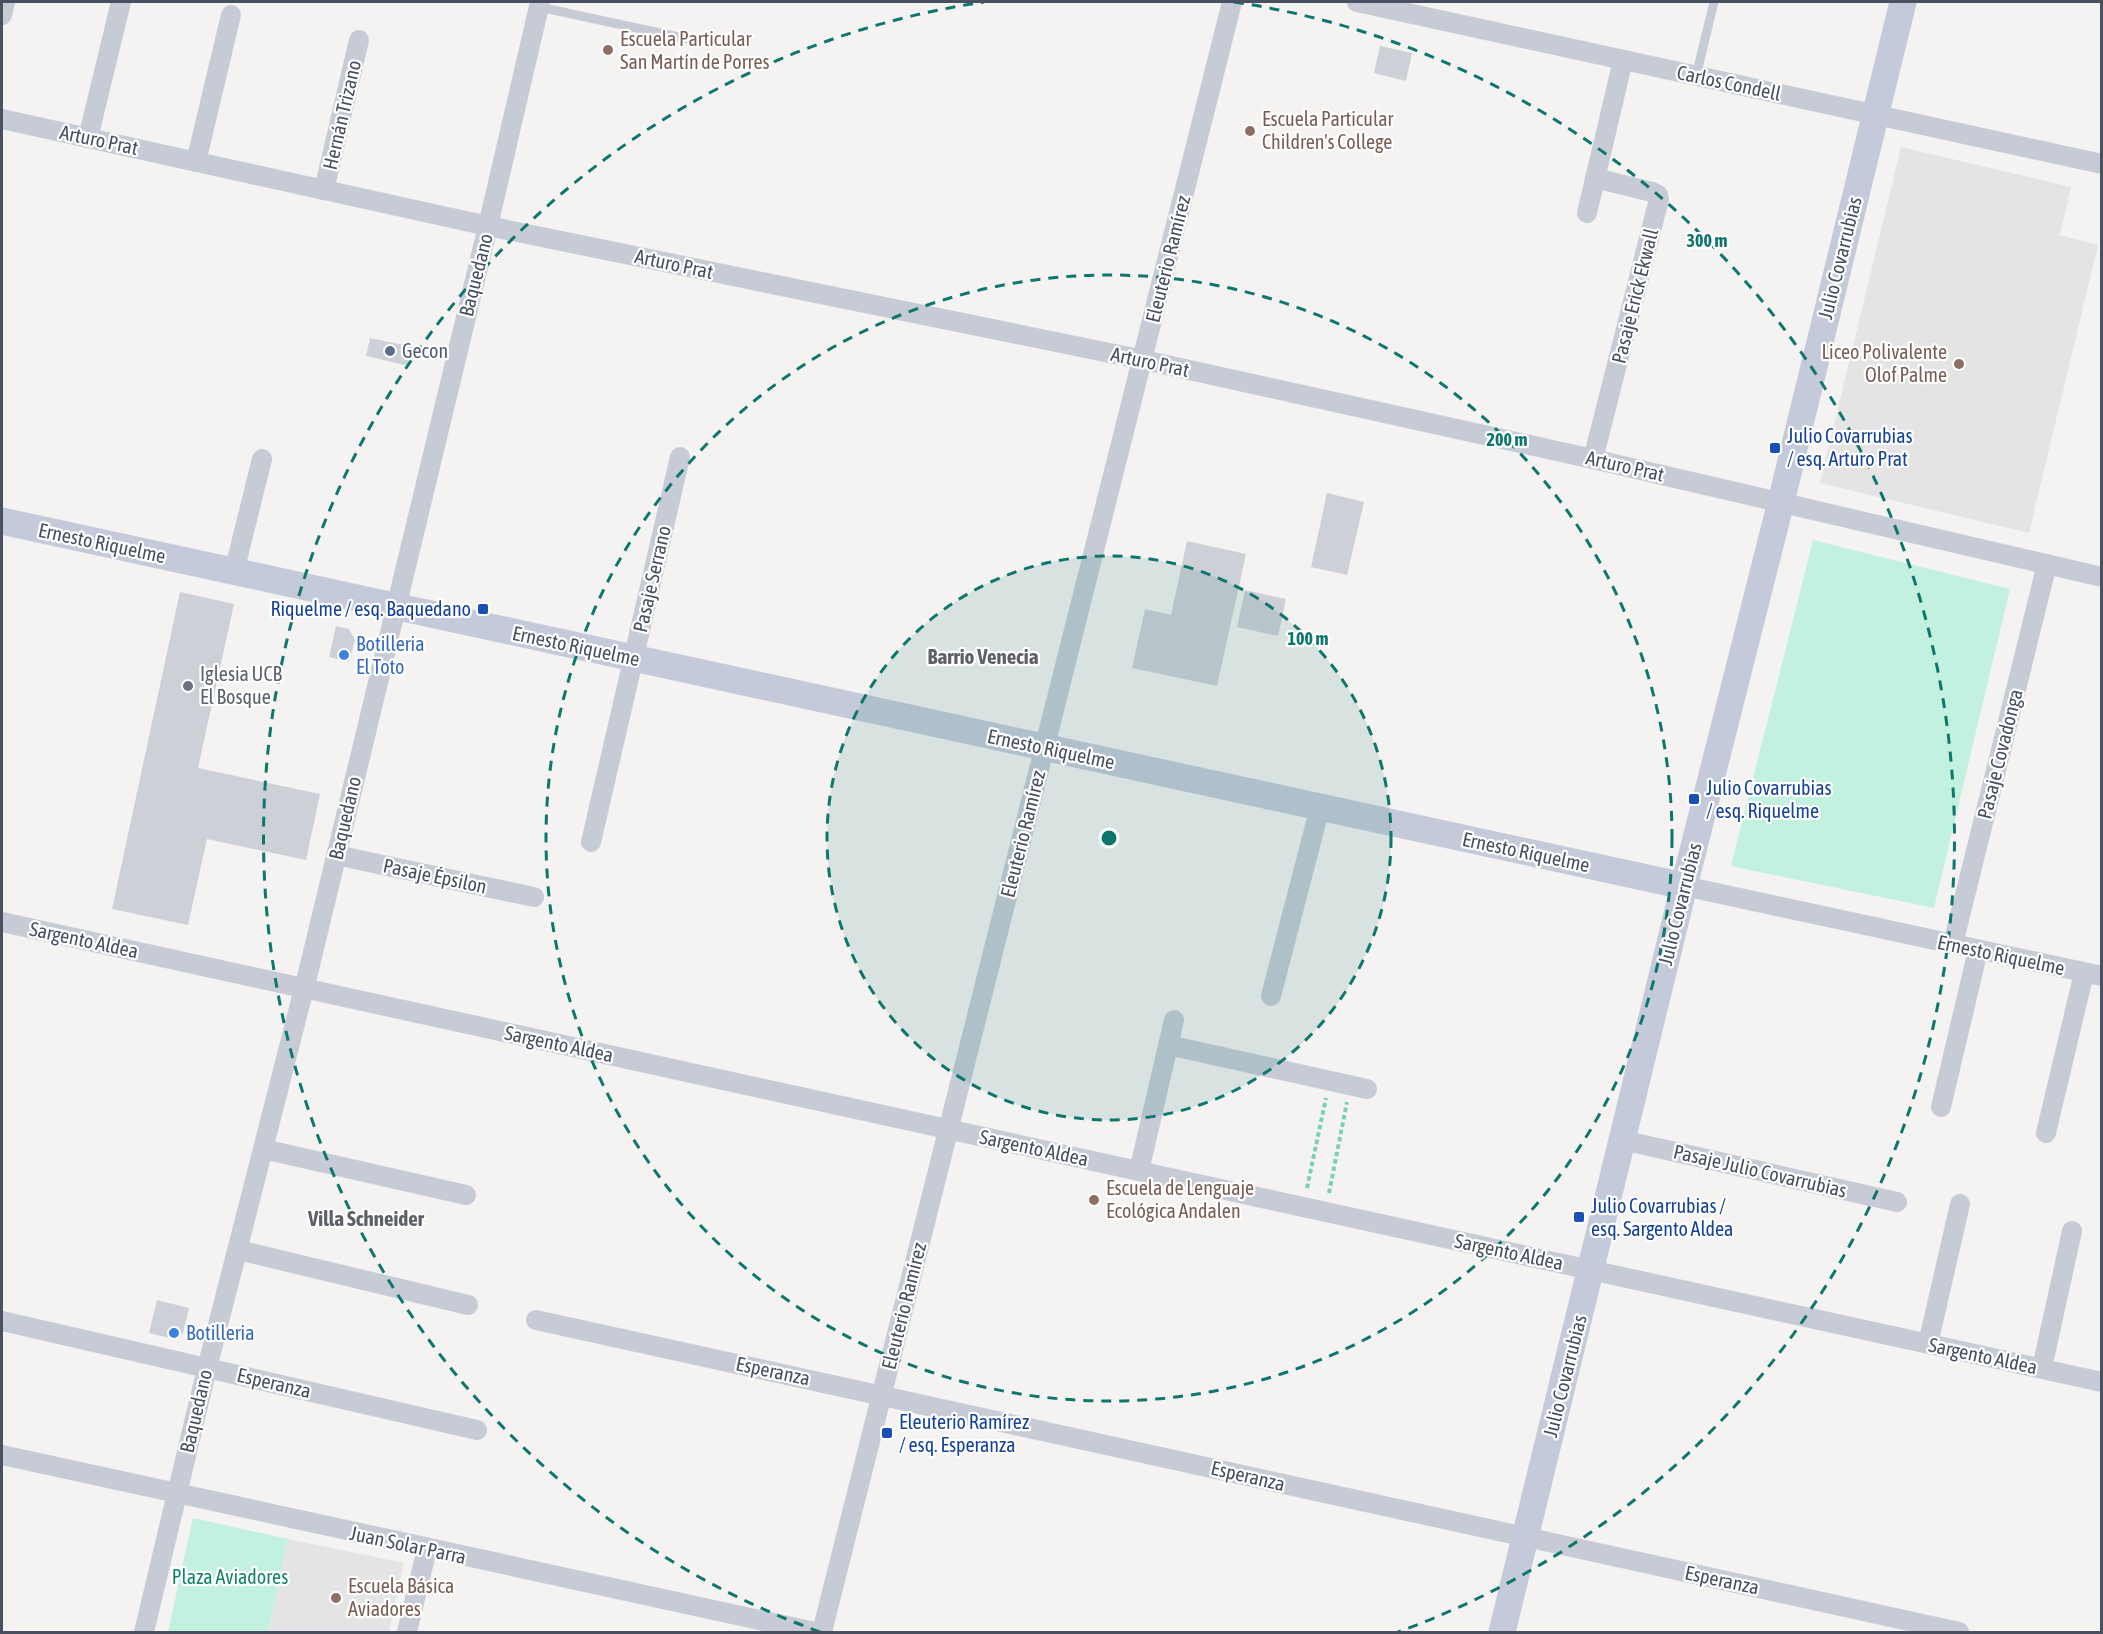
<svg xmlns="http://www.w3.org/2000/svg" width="2103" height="1634" font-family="'Asap Condensed',sans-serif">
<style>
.education{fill:#e5e4e4}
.green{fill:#c2f1e0}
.building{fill:#ced0d7}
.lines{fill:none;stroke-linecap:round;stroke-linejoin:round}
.path{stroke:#79cfba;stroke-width:4;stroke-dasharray:4.5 3;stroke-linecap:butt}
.lane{stroke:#c6cbd6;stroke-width:9}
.street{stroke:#c6cbd6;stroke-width:20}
.secondary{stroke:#c5cada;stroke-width:27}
.ring{fill:none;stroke:#0f766e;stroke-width:3;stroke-dasharray:10 8}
.education-dot{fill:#8d6e63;stroke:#fff;stroke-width:2}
.service-dot{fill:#5c6f8a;stroke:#fff;stroke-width:2}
.transit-dot{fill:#1a4fb4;stroke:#fff;stroke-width:2}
.shop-dot{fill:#3f7fe0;stroke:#fff;stroke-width:2}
.worship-dot{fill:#6b7280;stroke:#fff;stroke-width:2}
.labels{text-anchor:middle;stroke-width:4.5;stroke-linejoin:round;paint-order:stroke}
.education-label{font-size:20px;fill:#785e54;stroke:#fff;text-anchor:start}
.street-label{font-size:20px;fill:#495060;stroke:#fff}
.service-label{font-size:20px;fill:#4e5e75;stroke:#fff;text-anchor:start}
.transit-label{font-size:20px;fill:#164399;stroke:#fff;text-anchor:start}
.shop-label{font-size:20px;fill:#366cbe;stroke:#fff;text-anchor:start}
.worship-label{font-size:20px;fill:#5b616d;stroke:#fff;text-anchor:start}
.park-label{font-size:20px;fill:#178469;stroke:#fff}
.neighbourhood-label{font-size:21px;font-weight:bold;fill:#5e6067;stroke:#fff}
.centre{fill:#0f766e;stroke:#fff;stroke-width:3}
.ring-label{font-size:18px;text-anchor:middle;font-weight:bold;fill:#0f766e;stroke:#fff;stroke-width:4.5;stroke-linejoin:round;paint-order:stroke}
</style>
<rect width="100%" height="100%" fill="#f4f3f2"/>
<g class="education">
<path d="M1901 147 2071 187 2060 235 2098 245 2029 533 1820 483Z"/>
<path d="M288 1539 404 1563 389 1632H268Z"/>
</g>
<g class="green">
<path d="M1813 540 2010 589 1934 908 1731 866Z"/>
<path d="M193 1518 288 1539 268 1632H168Z"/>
</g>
<g class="building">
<path d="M1380 46 1412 53 1406 81 1374 73Z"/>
<path d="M370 338 413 347 409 366 366 356Z"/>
<path d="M1327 493 1364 502 1347 575 1311 567Z"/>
<path d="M1187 541 1246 554 1217 686 1132 668 1145 609 1171 615Z"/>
<path d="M1245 590 1286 599 1278 636 1237 627Z"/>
<path d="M180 592 234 604 198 768 320 794 306 860 207 839 188 925 112 909Z"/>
<path d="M336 626 349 629 355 640 349 662 329 657Z"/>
<path d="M157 1300 189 1308 183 1333 174 1339 149 1333Z"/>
</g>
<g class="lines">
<g class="path">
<path d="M1307 1188 1326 1098"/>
<path d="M1329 1193 1347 1102"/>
</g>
<g class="lane">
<path d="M539 7 688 39"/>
<path d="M1696 76 1714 2"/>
</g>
<g class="street">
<path d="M1357 2 2102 164"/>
<path d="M2 15 5 2"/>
<path d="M2 119 488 226 1144 360 1593 459 2102 577"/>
<path d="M88 138 121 2"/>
<path d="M196 162 231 15"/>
<path d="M324 190 359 40"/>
<path d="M1587 213 1623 60"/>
<path d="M1593 459 1659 199 1658 195 1652 192 1595 178"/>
<path d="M234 572 262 459"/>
<path d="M591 842 680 457"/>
<path d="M336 855 534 897"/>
<path d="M1684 886 2102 976"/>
<path d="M2 922 2102 1382"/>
<path d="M1953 944 2047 564"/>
<path d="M1271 996 1320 807"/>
<path d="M1168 1045 1367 1089"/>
<path d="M1941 1107 1978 950"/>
<path d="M2046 1133 2084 973"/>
<path d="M1622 1140 1897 1202"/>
<path d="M263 1149 466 1195"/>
<path d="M1139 1171 1174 1020"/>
<path d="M238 1250 468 1305"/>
<path d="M536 1320 1959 1632"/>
<path d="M2 1321 477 1430"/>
<path d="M1928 1344 1960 1204"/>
<path d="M2042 1368 2072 1231"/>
<path d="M2 1455 815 1632"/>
<path d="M144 1632 207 1368 309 969 488 226 540 2"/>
<path d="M407 1632 427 1549"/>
<path d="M822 1632 1232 2"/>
</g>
<g class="secondary">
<path d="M2 521 1684 886"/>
<path d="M1502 1632 1684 886 1781 502 1903 2"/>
</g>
</g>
<circle cx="1109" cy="838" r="282" fill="#0f766e" fill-opacity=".12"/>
<g class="ring">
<circle cx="1109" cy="838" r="282"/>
<circle cx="1109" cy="838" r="563"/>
<path d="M820 1632A845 845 0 0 1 984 2M1234 2A845 845 0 0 1 1398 1632"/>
</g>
<g class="education-dot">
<circle cx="608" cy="50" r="6"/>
<circle cx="1250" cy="131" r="6"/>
<circle cx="1959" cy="364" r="6"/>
<circle cx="1094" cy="1200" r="6"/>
<circle cx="336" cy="1598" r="6"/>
</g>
<circle class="service-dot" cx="390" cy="351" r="6"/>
<g class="transit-dot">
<rect x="1769" y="442" width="12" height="12" rx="3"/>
<rect x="477" y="603" width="12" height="12" rx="3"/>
<rect x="1688" y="793" width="12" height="12" rx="3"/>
<rect x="1573" y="1211" width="12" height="12" rx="3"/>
<rect x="881" y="1427" width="12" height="12" rx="3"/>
</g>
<g class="shop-dot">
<circle cx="344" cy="655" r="6"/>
<circle cx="174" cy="1333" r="6"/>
</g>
<circle class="worship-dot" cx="188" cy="686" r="6"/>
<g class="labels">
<g class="education-label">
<text x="620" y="46">Escuela Particular<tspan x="620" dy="23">San Martín de Porres</tspan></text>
<text x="1262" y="126">Escuela Particular<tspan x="1262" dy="23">Children's College</tspan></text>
<text x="1947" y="359" text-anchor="end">Liceo Polivalente<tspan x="1947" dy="23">Olof Palme</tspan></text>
<text x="1106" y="1195">Escuela de Lenguaje<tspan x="1106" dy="23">Ecológica Andalen</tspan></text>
<text x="348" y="1593">Escuela Básica<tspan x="348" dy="23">Aviadores</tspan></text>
</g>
<g class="street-label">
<text transform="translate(1729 83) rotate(12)" y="7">Carlos Condell</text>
<text transform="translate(342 115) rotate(-77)" y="7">Hernán Trizano</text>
<text transform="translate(99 140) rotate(12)" y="7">Arturo Prat</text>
<text transform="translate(1840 258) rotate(-76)" y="7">Julio Covarrubias</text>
<text transform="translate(1168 259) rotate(-76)" y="7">Eleuterio Ramírez</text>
<text transform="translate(674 264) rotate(12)" y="7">Arturo Prat</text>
<text transform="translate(476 275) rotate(-76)" y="7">Baquedano</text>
<text transform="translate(1635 296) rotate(-76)" y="7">Pasaje Erick Ekwall</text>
<text transform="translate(1150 362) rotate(12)" y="7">Arturo Prat</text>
<text transform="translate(1625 466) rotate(13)" y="7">Arturo Prat</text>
<text transform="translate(102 543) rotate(12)" y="7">Ernesto Riquelme</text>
<text transform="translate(652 579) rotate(-77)" y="7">Pasaje Serrano</text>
<text transform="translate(576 646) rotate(12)" y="7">Ernesto Riquelme</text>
<text transform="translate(1051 749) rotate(12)" y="7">Ernesto Riquelme</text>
<text transform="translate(2000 754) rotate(-76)" y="7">Pasaje Covadonga</text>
<text transform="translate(345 818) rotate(-77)" y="7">Baquedano</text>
<text transform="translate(1023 834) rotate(-76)" y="7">Eleuterio Ramírez</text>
<text transform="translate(1526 852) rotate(12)" y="7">Ernesto Riquelme</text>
<text transform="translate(435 876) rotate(12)" y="7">Pasaje Épsilon</text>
<text transform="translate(1680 904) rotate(-76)" y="7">Julio Covarrubias</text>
<text transform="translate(84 940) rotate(12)" y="7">Sargento Aldea</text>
<text transform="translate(2001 955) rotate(12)" y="7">Ernesto Riquelme</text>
<text transform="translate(559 1044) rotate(12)" y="7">Sargento Aldea</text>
<text transform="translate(1034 1148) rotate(12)" y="7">Sargento Aldea</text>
<text transform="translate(1760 1171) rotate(13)" y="7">Pasaje Julio Covarrubias</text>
<text transform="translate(1509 1252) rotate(12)" y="7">Sargento Aldea</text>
<text transform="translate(904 1306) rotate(-76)" y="7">Eleuterio Ramírez</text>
<text transform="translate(1983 1356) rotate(12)" y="7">Sargento Aldea</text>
<text transform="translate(773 1371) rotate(12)" y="7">Esperanza</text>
<text transform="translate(1565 1376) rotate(-76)" y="7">Julio Covarrubias</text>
<text transform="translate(274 1383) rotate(13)" y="7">Esperanza</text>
<text transform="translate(196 1411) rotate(-77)" y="7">Baquedano</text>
<text transform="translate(1248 1476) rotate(13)" y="7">Esperanza</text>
<text transform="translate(408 1545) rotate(12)" y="7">Juan Solar Parra</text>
<text transform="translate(1722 1580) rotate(12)" y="7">Esperanza</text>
</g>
<g class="service-label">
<text x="402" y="358">Gecon</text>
</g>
<g class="transit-label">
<text x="1787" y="443">Julio Covarrubias<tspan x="1787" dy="23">/ esq. Arturo Prat</tspan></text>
<text x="471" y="616" text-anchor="end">Riquelme / esq. Baquedano</text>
<text x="1706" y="795">Julio Covarrubias<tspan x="1706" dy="23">/ esq. Riquelme</tspan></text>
<text x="1591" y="1213">Julio Covarrubias /<tspan x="1591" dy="23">esq. Sargento Aldea</tspan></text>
<text x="899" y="1429">Eleuterio Ramírez<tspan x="899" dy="23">/ esq. Esperanza</tspan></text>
</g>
<g class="shop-label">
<text x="356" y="651">Botilleria<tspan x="356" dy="23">El Toto</tspan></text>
<text x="186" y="1340">Botilleria</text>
</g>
<g class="worship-label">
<text x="200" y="681">Iglesia UCB<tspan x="200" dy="23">El Bosque</tspan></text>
</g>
<g class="park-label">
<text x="230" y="1584">Plaza Aviadores</text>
</g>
<g class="neighbourhood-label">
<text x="983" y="664">Barrio Venecia</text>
<text x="366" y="1226">Villa Schneider</text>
</g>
</g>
<circle cx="1109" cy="838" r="9" class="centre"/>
<g class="ring-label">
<text x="1707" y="247">300 m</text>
<text x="1507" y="446">200 m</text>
<text x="1308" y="645">100 m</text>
</g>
<rect width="2103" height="1634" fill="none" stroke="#495060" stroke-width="6"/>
</svg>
